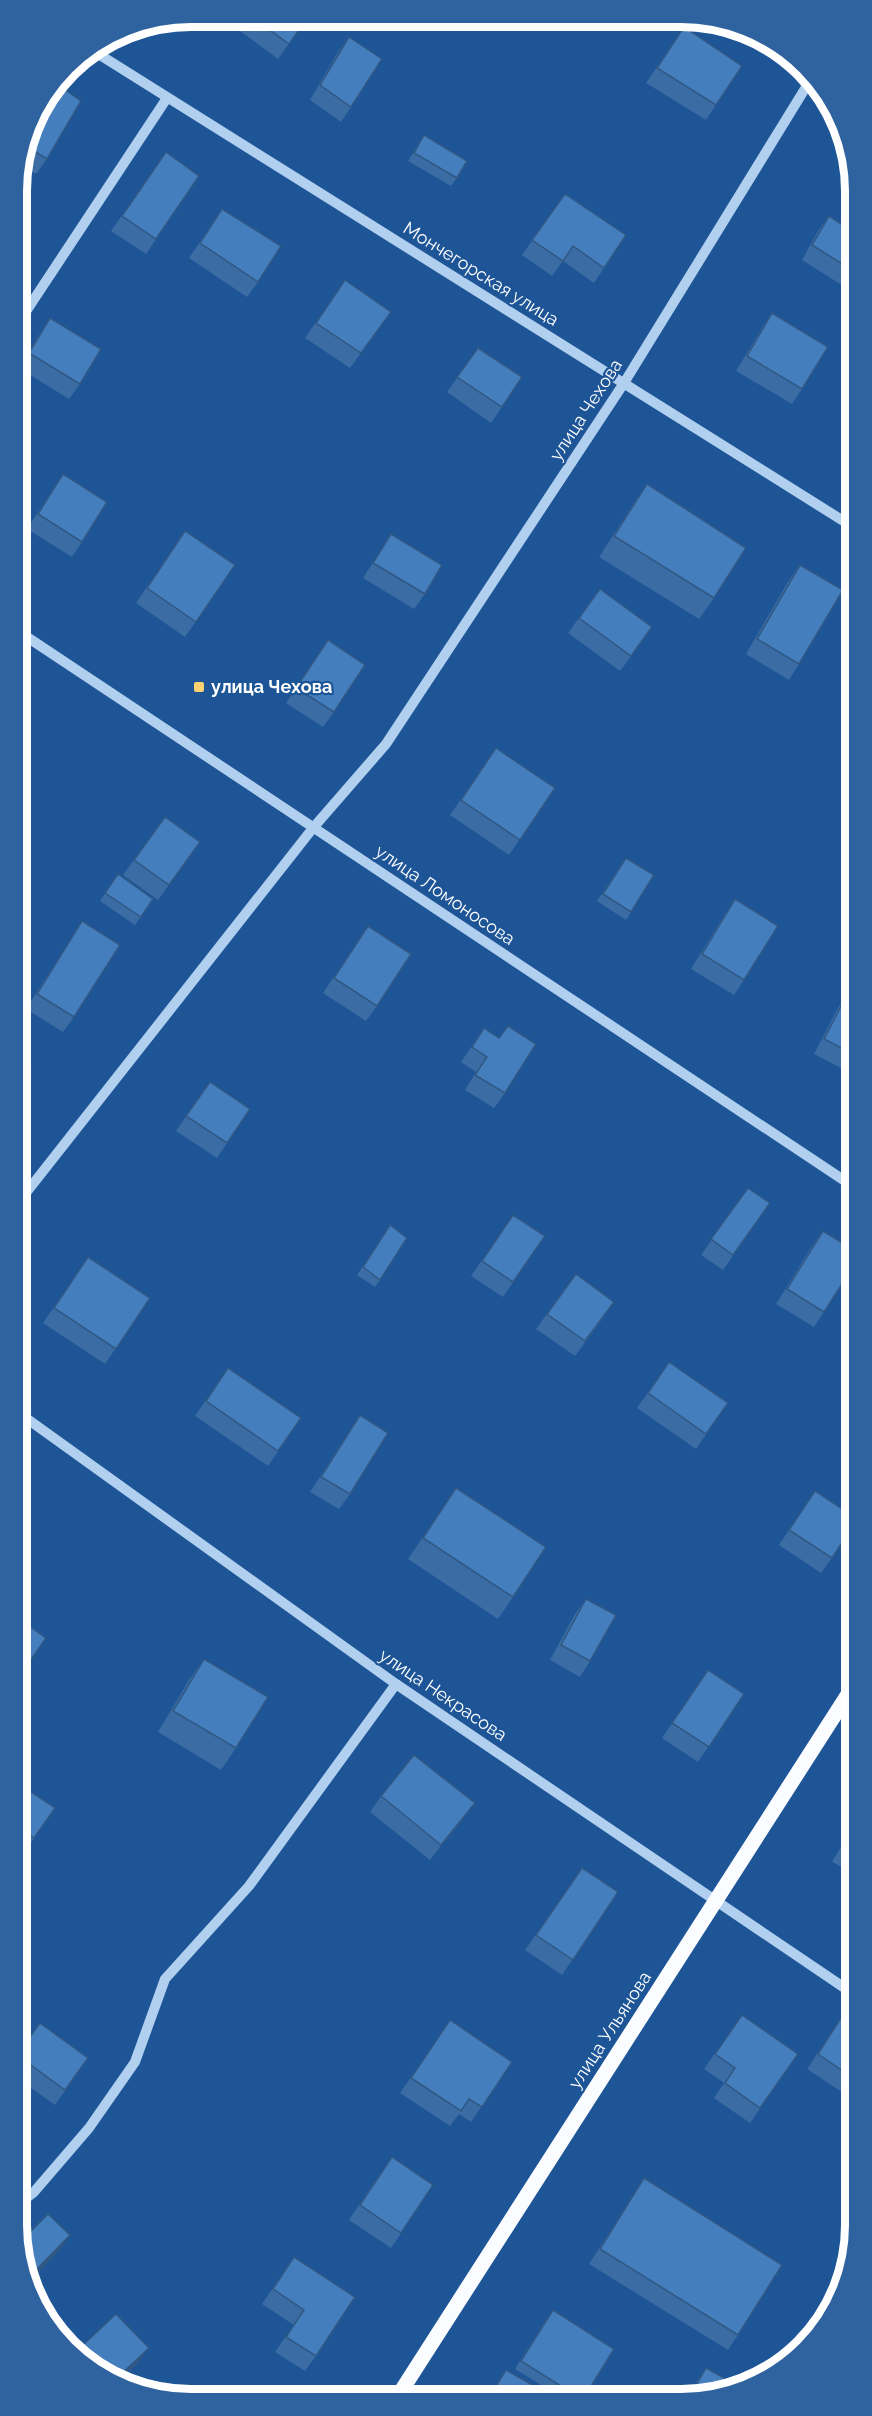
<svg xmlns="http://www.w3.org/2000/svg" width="872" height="2416" font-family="Raleway,sans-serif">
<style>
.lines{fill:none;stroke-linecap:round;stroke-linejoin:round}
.minor{stroke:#b1cfef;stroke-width:10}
.major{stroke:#fafcff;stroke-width:15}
.wall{fill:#3b6ca3}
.shaded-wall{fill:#305884}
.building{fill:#457ebd;stroke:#305884;stroke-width:1.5}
.poi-dot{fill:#fed270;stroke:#1d5597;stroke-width:2}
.labels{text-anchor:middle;stroke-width:4.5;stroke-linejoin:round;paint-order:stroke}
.street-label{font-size:18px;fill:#fff;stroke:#1d5597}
.poi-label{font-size:18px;font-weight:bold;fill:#fff;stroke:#1d5597;text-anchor:start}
.rim{fill:none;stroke:#fff;stroke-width:8}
</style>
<rect width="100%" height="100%" fill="#1d5597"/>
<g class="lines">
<g class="minor">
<path d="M92 50 853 527"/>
<path d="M17 325 167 98"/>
<path d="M18 631 854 1187"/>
<path d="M18 1203 313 828 386 744 624 383 811 79"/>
<path d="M19 1413 396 1684 855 1995"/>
<path d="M20 2203 34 2192 89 2128 135 2062 165 1979 249 1886 396 1684"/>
</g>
<path class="major" d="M398 2396 854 1685"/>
</g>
<g class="wall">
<path d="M221 17H308L278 59Z"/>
<path d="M545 19H562L557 26Z"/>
<path d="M684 27 716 105 706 120 646 83Z"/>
<path d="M349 37 351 107 341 122 310 100 338 52Z"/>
<path d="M35 113 47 159 36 174 21 164Z"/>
<path d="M424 135 457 178 451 186 408 161Z"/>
<path d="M166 152 199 176 146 254 111 231Z"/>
<path d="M565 194 626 235 594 283 563 261 552 276 522 255Z"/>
<path d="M222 209 258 282 247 297 189 258Z"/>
<path d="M829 216 852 231V283L848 289 802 260 818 231Z"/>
<path d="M345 280 391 312 350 368 305 338Z"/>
<path d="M772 313 802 389 792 404 736 371 762 328Z"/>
<path d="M50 318 80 384 69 399 19 368 40 333Z"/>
<path d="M478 348 502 407 491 423 447 392Z"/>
<path d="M63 474 82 542 72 557 27 529Z"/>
<path d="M647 484 714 598 699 619 599 557 632 506Z"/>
<path d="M185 531 235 565 185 637 136 603Z"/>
<path d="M391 534 425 594 414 609 363 578Z"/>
<path d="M800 565 799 664 789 680 746 654 789 580Z"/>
<path d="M579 618 642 642 620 671 568 633Z"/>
<path d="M317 656 334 712 323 727 286 703Z"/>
<path d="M496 748 555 788 509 855 450 815Z"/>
<path d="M165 817 200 842 158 900 123 875Z"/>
<path d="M626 858 631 912 626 920 597 901Z"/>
<path d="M118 874 153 899 135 925 100 901Z"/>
<path d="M735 899 744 980 734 995 691 969 725 914Z"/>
<path d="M82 921 74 1017 63 1032 26 1009Z"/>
<path d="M368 926 377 1006 366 1021 323 993Z"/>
<path d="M849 991 853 993V1055L843 1069 814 1054 839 1006Z"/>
<path d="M484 1028 499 1038 505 1093 494 1108 465 1090 476 1072 461 1062Z"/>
<path d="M210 1082 250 1109 217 1158 176 1131Z"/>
<path d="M748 1188 770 1203 723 1270 701 1255Z"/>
<path d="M513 1215 545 1236 503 1297 471 1276Z"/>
<path d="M390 1225 380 1280 375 1287 357 1275Z"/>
<path d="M823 1231 824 1312 814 1327 776 1304 812 1246Z"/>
<path d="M88 1257 150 1298 105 1364 43 1323Z"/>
<path d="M576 1274 604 1317 575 1356 536 1329Z"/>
<path d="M669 1362 728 1403 696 1449 637 1408Z"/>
<path d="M228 1368 301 1418 268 1466 195 1416Z"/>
<path d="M360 1415 350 1494 339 1509 310 1492Z"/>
<path d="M456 1488 513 1597 498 1619 408 1559Z"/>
<path d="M815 1491 832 1558 821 1573 779 1545Z"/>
<path d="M586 1599 590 1661 580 1677 550 1660 575 1614Z"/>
<path d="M204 1659 236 1748 221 1770 158 1732 189 1680Z"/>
<path d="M708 1670 744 1694 698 1762 662 1738Z"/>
<path d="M19 1784 55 1808 24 1853 19 1850Z"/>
<path d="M381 1796 475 1803 464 1818 430 1860 370 1812Z"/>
<path d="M855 1823V1874L832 1862Z"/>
<path d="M582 1868 618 1892 562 1975 525 1950Z"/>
<path d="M742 2015 798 2054 750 2123 714 2098 724 2083 704 2069Z"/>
<path d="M841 2018 855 2027V2086L848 2096 807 2069Z"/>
<path d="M450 2020 512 2062 471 2122 459 2114 450 2126 400 2093Z"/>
<path d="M20 2051 88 2058 55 2105 20 2080Z"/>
<path d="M381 2172 401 2233 391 2248 349 2220Z"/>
<path d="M644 2178 738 2335 728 2350 589 2264Z"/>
<path d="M20 2242 60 2250 31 2280 20 2260Z"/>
<path d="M294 2257 316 2356 305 2371 275 2352 294 2325 262 2304Z"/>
<path d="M547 2318 585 2396H559L515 2369Z"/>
<path d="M83 2345 138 2363 122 2378 77 2354Z"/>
<path d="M706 2368 716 2396H688L696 2383Z"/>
</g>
<g class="shaded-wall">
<path d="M475 1803 464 1818 430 1860 441 1845Z"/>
<path d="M70 2235 60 2250 31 2280 30 2278 36 2270Z"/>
<path d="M149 2348 138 2363 122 2378 119 2376Z"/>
</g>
<g class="building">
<path d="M252 17H308L289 44Z"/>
<path d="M684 27 742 66 716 105 657 68Z"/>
<path d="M349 37 382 59 351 107 320 85Z"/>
<path d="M57 84 81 101 47 159 26 146 35 113Z"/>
<path d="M424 135 467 161 457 178 414 153Z"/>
<path d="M166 152 199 176 156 239 122 216Z"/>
<path d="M565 194 626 235 604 268 573 246 563 261 532 240Z"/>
<path d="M222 209 281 246 258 282 200 243Z"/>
<path d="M829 216 852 231V270L812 245Z"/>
<path d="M345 280 391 312 361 353 316 323Z"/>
<path d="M772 313 828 347 802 389 747 356Z"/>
<path d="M50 318 101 349 80 384 29 353Z"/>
<path d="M478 348 522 377 502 407 457 377Z"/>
<path d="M63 474 107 502 82 542 38 514Z"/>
<path d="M647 484 746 548 714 598 614 536Z"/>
<path d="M185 531 235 565 196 622 147 588Z"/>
<path d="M391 534 442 565 425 594 373 563Z"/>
<path d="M800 565 843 590 799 664 757 639Z"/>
<path d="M600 589 652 627 631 656 579 618Z"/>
<path d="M328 640 365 665 334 712 296 688Z"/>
<path d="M496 748 555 788 520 840 461 800Z"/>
<path d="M165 817 200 842 169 885 134 860Z"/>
<path d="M626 858 654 875 631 912 603 894Z"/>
<path d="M118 874 153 899 141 917 105 893Z"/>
<path d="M735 899 778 926 744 980 702 954Z"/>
<path d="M82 921 120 945 74 1017 37 994Z"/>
<path d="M368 926 411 954 377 1006 334 978Z"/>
<path d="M849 991 853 993V1054L824 1039Z"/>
<path d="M508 1026 536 1044 505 1093 475 1075 487 1057 472 1047 484 1028 499 1038Z"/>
<path d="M18 1063 32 1072 18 1091Z"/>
<path d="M210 1082 250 1109 227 1143 186 1116Z"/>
<path d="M748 1188 770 1203 733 1255 711 1239Z"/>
<path d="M513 1215 545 1236 513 1282 482 1261Z"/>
<path d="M390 1225 407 1238 380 1280 363 1267Z"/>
<path d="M823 1231 854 1250V1265L824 1312 787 1289Z"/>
<path d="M88 1257 150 1298 116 1349 54 1308Z"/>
<path d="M576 1274 614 1302 585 1341 547 1314Z"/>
<path d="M669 1362 728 1403 706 1434 648 1393Z"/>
<path d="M228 1368 301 1418 278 1451 206 1401Z"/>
<path d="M360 1415 388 1433 350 1494 321 1477Z"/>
<path d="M456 1488 546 1547 513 1597 423 1538Z"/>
<path d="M815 1491 854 1517V1524L832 1558 789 1530Z"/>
<path d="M586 1599 616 1615 590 1661 561 1645Z"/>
<path d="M19 1619 46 1638 19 1677Z"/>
<path d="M204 1659 268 1697 236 1748 173 1711Z"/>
<path d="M708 1670 744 1694 709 1747 672 1723Z"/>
<path d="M414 1755 475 1803 441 1845 381 1796Z"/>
<path d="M19 1784 55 1808 34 1838 19 1827Z"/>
<path d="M855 1826V1853L843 1847Z"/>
<path d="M582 1868 618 1892 573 1960 536 1935Z"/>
<path d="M742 2015 798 2054 760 2108 725 2083 735 2068 715 2054Z"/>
<path d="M841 2018 855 2027V2079L818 2054Z"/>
<path d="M450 2020 512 2062 482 2107 469 2099 461 2111 411 2078Z"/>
<path d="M40 2023 88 2058 65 2090 20 2057V2051Z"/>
<path d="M392 2157 433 2185 401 2233 360 2205Z"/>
<path d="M644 2178 782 2265 738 2335 600 2249Z"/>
<path d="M48 2214 70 2235 36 2270 20 2255V2242Z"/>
<path d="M294 2257 355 2297 316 2356 286 2337 304 2310 273 2289Z"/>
<path d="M553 2310 614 2349 585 2396H577L521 2361Z"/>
<path d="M116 2314 149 2348 119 2376 106 2369 83 2345Z"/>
<path d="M706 2368 739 2386V2387L716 2396H690Z"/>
<path d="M506 2370 552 2396H490Z"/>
</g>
<rect class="poi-dot" x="193" y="681" width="12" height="12" rx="3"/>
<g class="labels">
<g class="street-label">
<text transform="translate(481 274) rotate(32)" y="6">Мончегорская улица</text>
<text transform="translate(586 410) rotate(-57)" y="6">улица Чехова</text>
<text transform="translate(445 895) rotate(34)" y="6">улица Ломоносова</text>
<text transform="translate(443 1695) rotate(34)" y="6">улица Некрасова</text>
<text transform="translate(610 2030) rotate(-57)" y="6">улица Ульянова</text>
</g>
<g class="poi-label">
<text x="211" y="693">улица Чехова</text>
</g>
</g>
<path d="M0 0H872V2416H0ZM191 27H681A164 164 0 0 1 845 191V2225A164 164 0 0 1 681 2389H191A164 164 0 0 1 27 2225V191A164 164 0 0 1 191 27Z" fill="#2f639f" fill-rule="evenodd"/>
<path class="rim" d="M191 27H681A164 164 0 0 1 845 191V2225A164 164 0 0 1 681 2389H191A164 164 0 0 1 27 2225V191A164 164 0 0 1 191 27Z"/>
</svg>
